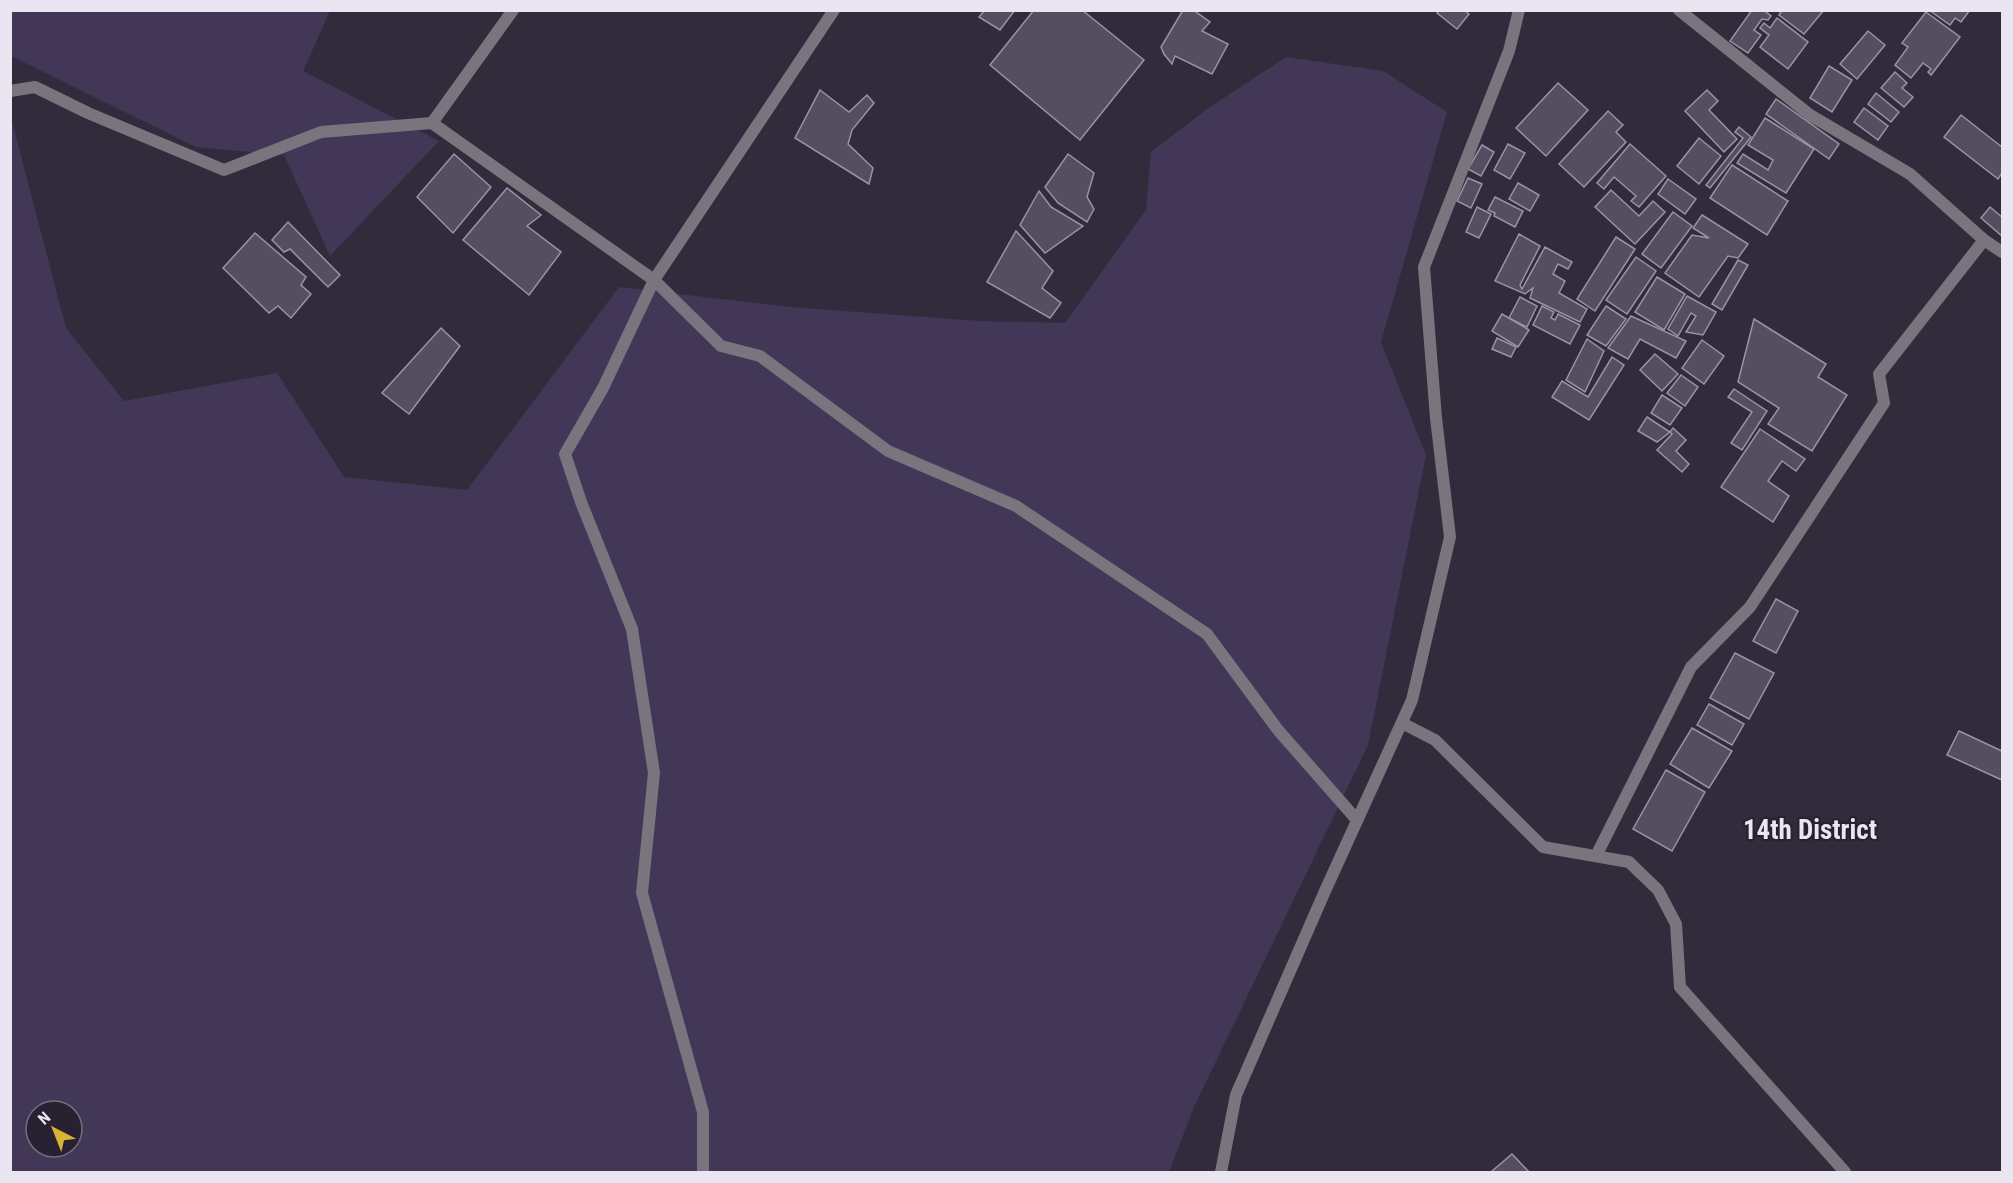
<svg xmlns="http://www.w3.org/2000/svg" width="2013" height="1183" font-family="'Roboto Condensed',sans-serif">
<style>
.green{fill:#433758;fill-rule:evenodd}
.building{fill:#554e61;stroke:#9a93a8;stroke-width:1.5}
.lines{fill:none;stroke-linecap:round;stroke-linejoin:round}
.lane{stroke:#78757e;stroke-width:12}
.labels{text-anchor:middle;stroke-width:4.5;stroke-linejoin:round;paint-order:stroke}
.district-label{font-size:27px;font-weight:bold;fill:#eae6f1;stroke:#272132}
</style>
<rect width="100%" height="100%" fill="#312b3c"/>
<g class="green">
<path d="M10 11H330L303 71 439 141 330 256 284 155 196 147 11 56Z"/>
<path d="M1286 57 1383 71 1447 112 1381 342 1426 455 1368 745 1194 1107 1169 1172H11L10 114 66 328 124 401 277 373 344 477 467 490 619 287 790 307 979 321 1065 323 1146 210 1151 152 1207 109ZM36 1111H72V1147H36Z"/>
</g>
<g class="building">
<path d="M985 10H1015L1000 30 979 17Z"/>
<path d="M1034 10H1082L1144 60 1080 140 990 65Z"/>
<path d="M1183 10H1193L1210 22 1202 31 1228 44 1212 74 1175 56 1172 64 1164 54 1161 47Z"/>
<path d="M1440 10H1464L1469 14 1457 29 1437 13Z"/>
<path d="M1752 10H1768L1766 12 1771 16 1768 20 1762 19 1754 30 1761 35 1748 53 1730 41Z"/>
<path d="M1782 10H1824L1804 34 1779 15Z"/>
<path d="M1929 10H1970L1961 22 1955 18 1950 25Z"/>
<path d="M1926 12 1960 37 1931 75 1928 72 1931 69 1923 63 1911 78 1895 65 1908 47 1902 43Z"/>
<path d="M1777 18 1808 42 1788 69 1760 47 1769 35 1760 28 1764 23 1770 28Z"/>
<path d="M1868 31 1885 45 1857 79 1840 64Z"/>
<path d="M1829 66 1852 80 1832 112 1810 98Z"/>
<path d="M1895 72 1907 83 1902 88 1913 97 1904 107 1881 88Z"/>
<path d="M1558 83 1588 110 1546 156 1516 128Z"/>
<path d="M820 90 849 112 867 95 874 103 852 130 848 144 873 168 869 184 795 138Z"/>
<path d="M1707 90 1718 101 1709 110 1737 139 1724 152 1685 111Z"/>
<path d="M1876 93 1899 112 1891 122 1868 104Z"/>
<path d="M1776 99 1839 144 1829 159 1766 114Z"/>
<path d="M1864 108 1888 126 1878 140 1854 122Z"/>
<path d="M1608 111 1623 125 1616 132 1626 142 1584 187 1559 164Z"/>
<path d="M1961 115 2002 147V173L1998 179 1944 137Z"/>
<path d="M1765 118 1814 149 1786 193 1737 163 1743 154 1768 170 1773 160 1748 145Z"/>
<path d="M1739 127 1751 137 1710 188 1706 185 1743 138 1735 132Z"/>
<path d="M1699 138 1721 156 1699 184 1677 166Z"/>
<path d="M1508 144 1525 153 1510 179 1494 170Z"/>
<path d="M1630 144 1666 176 1639 207 1631 201 1636 196 1614 177 1604 189 1597 183Z"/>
<path d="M1482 145 1494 152 1481 176 1468 169Z"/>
<path d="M454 154 491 187 453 233 417 197Z"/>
<path d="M1068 154 1094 173 1087 197 1094 209 1087 222 1058 203 1045 187Z"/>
<path d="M1732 165 1788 201 1767 235 1710 198Z"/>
<path d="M1468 178 1482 184 1471 208 1457 201Z"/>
<path d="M1668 179 1696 199 1685 214 1658 194Z"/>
<path d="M1518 183 1539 195 1530 211 1509 199Z"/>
<path d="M507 188 541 215 527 226 561 252 529 295 463 240Z"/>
<path d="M1611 190 1639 216 1653 201 1665 212 1635 244 1595 207Z"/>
<path d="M1039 191 1051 207 1083 226 1045 253 1020 225Z"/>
<path d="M1495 197 1523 211 1515 227 1494 216 1495 213 1488 210Z"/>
<path d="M1477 207 1491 214 1479 238 1466 232Z"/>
<path d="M1990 207 2002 217V236L1981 218Z"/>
<path d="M1673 212 1692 226 1661 268 1642 254Z"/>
<path d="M1702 215 1748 244 1738 258 1728 256 1699 297 1665 273 1692 235 1709 238 1693 228Z"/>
<path d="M288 222 340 275 328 287 290 249 284 252 272 240Z"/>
<path d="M1016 231 1053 271 1042 288 1061 303 1050 318 987 282Z"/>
<path d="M255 233 306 277 301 285 311 294 291 318 278 306 269 313 223 268Z"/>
<path d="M1519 234 1540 246 1520 285 1522 289 1545 247 1572 262 1568 269 1558 264 1553 274 1565 281 1559 293 1587 309 1580 322 1530 298 1533 288 1525 294 1495 281Z"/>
<path d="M1616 237 1635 249 1595 311 1577 299Z"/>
<path d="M1636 257 1656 271 1627 314 1606 300Z"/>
<path d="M1738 260 1748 265 1722 310 1712 304Z"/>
<path d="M1657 277 1685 294 1664 330 1635 312Z"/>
<path d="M1687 296 1716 312 1703 335 1686 332 1696 316 1691 313 1678 336 1668 329Z"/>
<path d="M1520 297 1537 306 1527 327 1509 318Z"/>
<path d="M1542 306 1554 312 1551 318 1555 320 1558 314 1580 325 1570 344 1533 325Z"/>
<path d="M1606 306 1626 319 1606 346 1587 335Z"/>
<path d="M1502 314 1529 330 1518 347 1492 331Z"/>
<path d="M1631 316 1686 341 1676 358 1640 339 1628 359 1608 348Z"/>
<path d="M1754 319 1826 364 1818 377 1847 395 1812 451 1768 424 1779 408 1738 382Z"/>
<path d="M441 328 460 346 409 414 382 393Z"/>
<path d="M1497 338 1516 347 1511 357 1492 349Z"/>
<path d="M1587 339 1604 351 1585 392 1566 380Z"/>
<path d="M1702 340 1724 356 1704 384 1682 368Z"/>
<path d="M1655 354 1678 374 1662 391 1640 370Z"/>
<path d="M1612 357 1624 365 1589 420 1552 397 1562 381 1588 397Z"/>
<path d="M1681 375 1698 387 1685 406 1667 393Z"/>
<path d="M1734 389 1767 411 1742 450 1731 443 1752 412 1728 397Z"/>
<path d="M1662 395 1682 408 1670 425 1651 413Z"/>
<path d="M1647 417 1670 432 1657 442 1638 431Z"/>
<path d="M1673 428 1686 440 1676 451 1689 464 1682 472 1657 450 1672 434 1670 432Z"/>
<path d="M1760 429 1805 459 1796 471 1782 461 1768 481 1789 496 1773 522 1721 487Z"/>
<path d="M1776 599 1798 611 1776 653 1753 641Z"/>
<path d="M1735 653 1774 673 1749 719 1710 698Z"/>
<path d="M1709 704 1744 724 1732 745 1697 725Z"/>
<path d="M1692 728 1732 751 1709 788 1670 764Z"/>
<path d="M1959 731 2002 751V780L1947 755Z"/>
<path d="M1666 770 1705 792 1672 851 1633 829Z"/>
<path d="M1512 1154 1529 1172H1491Z"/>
</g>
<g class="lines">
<g class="lane">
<path d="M1679 10 1810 115 1910 174 1984 240 2002 252"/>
<path d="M10 91 35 87 88 113 224 170 321 132 432 123 654 280 721 346 760 356 888 451 1016 506 1207 634 1278 730 1357 820"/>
<path d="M432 123 513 10"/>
<path d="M1402 723 1435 740 1543 847 1629 862 1658 890 1676 924 1680 987 1845 1172"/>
<path d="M1596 856 1691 667 1750 607 1884 403 1879 374 1984 240"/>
<path d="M703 1172V1112L642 893 654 773 632 629 581 502 565 454 603 388 654 280 834 10"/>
<path d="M1221 1172 1236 1095 1325 891 1412 700 1450 537 1436 418 1424 267 1509 51 1519 10"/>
</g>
</g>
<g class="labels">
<g class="district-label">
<text x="1810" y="839">14th District</text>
</g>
</g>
<rect width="2013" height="1183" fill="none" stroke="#eae6f1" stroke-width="24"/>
<g transform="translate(54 1129) rotate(318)"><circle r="28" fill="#272132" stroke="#75707e" stroke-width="1.5"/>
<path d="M0-4.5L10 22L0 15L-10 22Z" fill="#d9b334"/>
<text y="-9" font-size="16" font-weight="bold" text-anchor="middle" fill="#eae6f1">N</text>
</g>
</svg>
